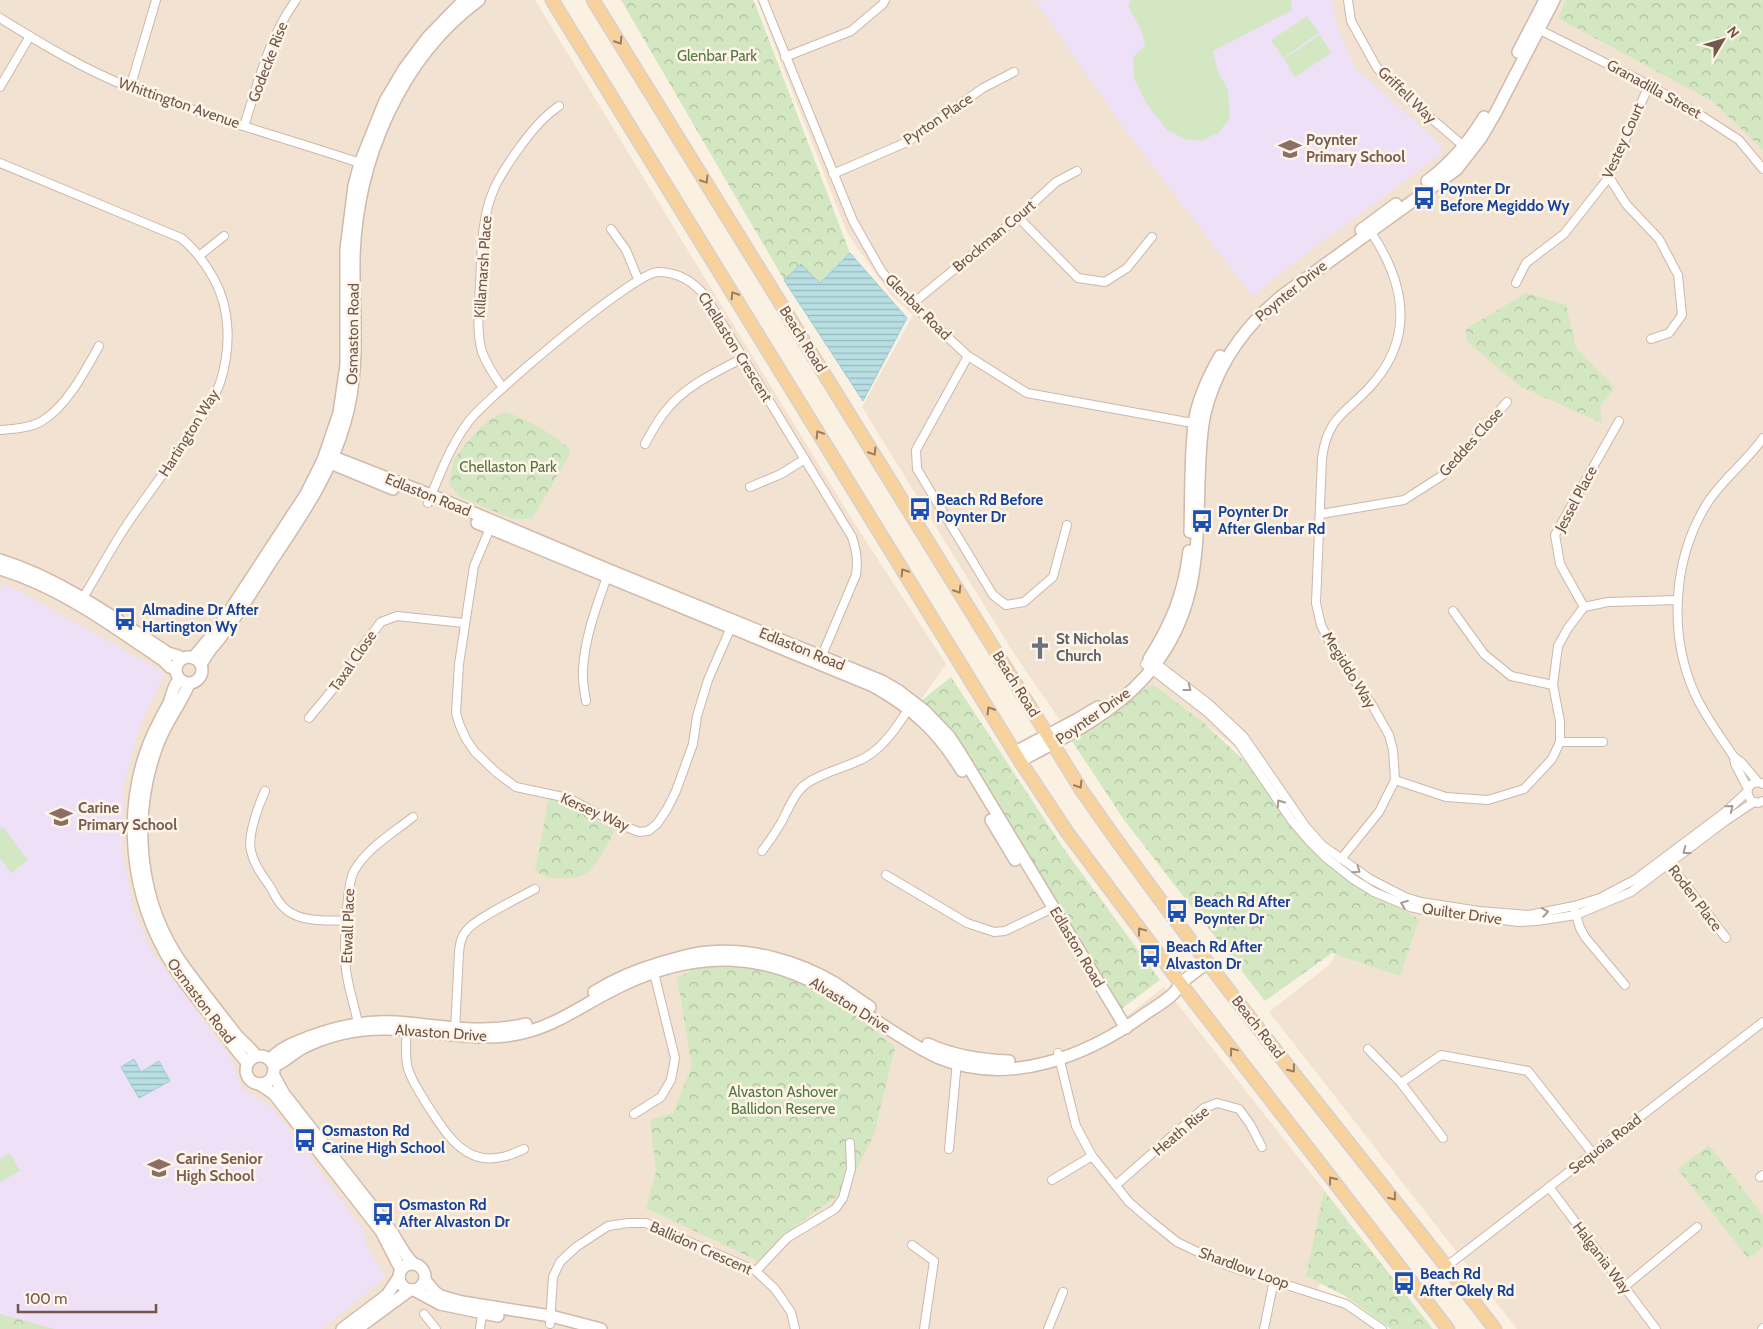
<svg xmlns="http://www.w3.org/2000/svg" width="1763" height="1329" font-family="Cabin,sans-serif">
<style>
.residential{fill:#f2e2d1}
.education{fill:#eee0f7}
.grass{fill:#d3e8c2}
.park{fill:url(#park-crowns)}
.water{fill:url(#water-rules);stroke:#9fced5}
.lines{fill:none;stroke-linecap:round;stroke-linejoin:round}
.street-casing{stroke:#ccb8aa;stroke-width:10}
.secondary-casing{stroke:#d1baaa;stroke-width:14}
.primary-casing{stroke:#d8d0cc;stroke-width:15}
.street{stroke:#fff;stroke-width:8}
.secondary{stroke:#fff;stroke-width:11}
.primary{stroke:#f7d29d;stroke-width:12}
.oneway{stroke:#9a7c63}
.oneway2{stroke:#aa9a92}
.labels{text-anchor:middle;stroke-width:5;stroke-linejoin:round;paint-order:stroke}
.park-label{font-size:15px;fill:#547842;stroke:#fef5e8}
.street-label{font-size:15px;fill:#72574a;stroke:#fef5e8}
.education-label{font-size:15px;font-weight:bold;fill:#785e54;stroke:#fef5e8;text-anchor:start}
.transit-label{font-size:15px;font-weight:bold;fill:#164399;stroke:#fef5e8;text-anchor:start}
.worship-label{font-size:15px;font-weight:bold;fill:#5b616d;stroke:#fef5e8;text-anchor:start}
</style>
<defs>
<pattern id="park-crowns" width="20" height="18" patternUnits="userSpaceOnUse" patternTransform="scale(1.25)"><rect width="20" height="18" fill="#d3e8c2"/><path d="M2 6a3 3 0 1 1 6 0M12 15a3 3 0 1 1 6 0" fill="none" stroke="#b0bfa0"/></pattern>
<pattern id="water-rules" width="6" height="5" patternUnits="userSpaceOnUse" patternTransform="scale(1.25)"><rect width="6" height="5" fill="#b8dfe3"/><path d="M0 2.5h6" fill="none" stroke="#9ab8ba"/></pattern>
</defs>
<rect width="100%" height="100%" fill="#fbf1e3"/>
<g class="residential">
<path d="M0 0H535L858 529 946 664 920 701 1124 1018 1164 987 1347 1219 1318 1289 1352 1307 1382 1329H0Z"/>
<path d="M757 0H1763V1329H1517L1269 1012 1329 965 1370 898 1316 860 1240 751 1154 684 1132 699 1068 732 1013 652 862 407 913 315 891 295 847 233Z"/>
</g>
<g class="education">
<path d="M1041 0H1332L1337 27 1356 69 1441 145V154L1308 252 1252 296 1125 130 1036 2Z"/>
<path d="M3 582 165 673 139 728 124 785 122 849 133 909 152 952 230 1056 242 1089 272 1107 363 1229 367 1247 386 1277 322 1329H55L0 1314V592Z"/>
</g>
<g class="grass">
<path d="M1131 0H1291L1292 10 1213 51 1218 72 1228 89 1230 118 1219 132 1201 141 1185 139 1167 130 1146 103 1134 78 1133 57 1145 45 1142 32 1128 6Z"/>
<path d="M1307 16 1319 33 1283 58 1271 40Z"/>
<path d="M1320 35 1331 53 1295 77 1284 59Z"/>
<path d="M3 827 28 860 11 873 0 858V829Z"/>
<path d="M10 1153 20 1171 0 1182V1159Z"/>
</g>
<g class="park">
<path d="M621 0H753L756 6 850 253 820 284 801 264 784 280Z"/>
<path d="M1566 0H1763V150L1712 101 1558 18Z"/>
<path d="M1526 293 1566 305 1576 348 1615 388 1600 406 1602 423 1521 387 1466 341V329Z"/>
<path d="M505 412C529 419 550 433 569 448L570 454 532 519H513L460 497 449 484 454 459 469 440 487 421Z"/>
<path d="M951 677 1064 849 1160 980 1120 1010 956 740 922 700Z"/>
<path d="M1153 684 1204 723 1248 764 1309 845 1341 875 1419 919 1400 976 1332 953 1265 1001 1124 820 1070 738Z"/>
<path d="M549 798 563 802 615 830C608 843 596 868 584 875 578 878 571 878 564 878 552 879 545 878 535 870Z"/>
<path d="M750 964 794 979 858 1017 895 1047 874 1135 846 1190 796 1225 758 1261 646 1208 656 1172 650 1120 673 1113 692 1066 677 978 697 967Z"/>
<path d="M1709 1145 1763 1215V1246L1754 1255 1747 1257 1678 1169Z"/>
<path d="M1324 1191 1433 1329H1391L1345 1296 1306 1276Z"/>
<path d="M0 1314 55 1329H0Z"/>
</g>
<g class="water">
<path d="M850 253 907 318 863 401 784 280 801 264 820 283Z"/>
<path d="M134 1059 141 1072 159 1061 170 1081 139 1098 121 1067Z"/>
</g>
<g class="lines">
<defs>
<g id="street">
<path d="M763 0 853 221 882 272 912 304 968 356 1027 393 1198 424"/>
<path d="M1348 0 1351 21 1377 68 1404 95 1467 149"/>
<path d="M0 18C42 44 85 70 131 88 207 117 286 138 363 164"/>
<path d="M1536 28 1649 85 1702 116 1739 140 1763 169"/>
<path d="M785 57 851 31 883 4 885 0"/>
<path d="M0 87 30 36"/>
<path d="M130 88 156 0"/>
<path d="M244 126C258 83 269 37 296 0"/>
<path d="M0 163 181 238C195 249 205 263 214 279 231 310 231 349 220 383 215 397 206 410 198 423 177 456 153 487 130 520 112 546 98 574 81 601"/>
<path d="M833 174 907 142 983 88 1014 72"/>
<path d="M1609 177 1626 204 1659 239 1678 275 1682 315 1669 333 1651 339"/>
<path d="M1018 217 1078 278 1105 282 1127 268 1152 237"/>
<path d="M611 229 626 250 638 279"/>
<path d="M199 256 224 236"/>
<path d="M1516 283 1526 263 1564 234 1609 177 1649 85"/>
<path d="M912 304 1018 217 1056 182 1077 171"/>
<path d="M968 356 916 450 917 469 993 595 1006 605 1024 602 1053 577 1067 525"/>
<path d="M503 388C495 377 487 365 482 352 476 330 479 306 480 283 482 252 481 218 494 189 501 173 512 158 522 144 533 129 544 116 559 106"/>
<path d="M0 430C14 429 30 428 42 421 67 406 85 371 99 346"/>
<path d="M645 444C652 431 659 418 668 408 687 385 718 371 743 358"/>
<path d="M750 487 781 474 805 459"/>
<path d="M428 503C440 474 450 446 469 421 488 397 634 272 658 272 679 272 694 282 706 297L852 537C857 551 858 561 856 575L820 660"/>
<path d="M1321 514 1404 500 1443 475 1507 402"/>
<path d="M491 526 474 566 459 664 456 713 460 726 466 739 475 752 497 773 516 787 568 798 614 822 639 832 648 831 657 824 667 809 676 791 693 744 697 716 708 680 732 625"/>
<path d="M1584 607 1560 564 1555 535 1619 421"/>
<path d="M1453 611 1484 654 1511 676 1553 685"/>
<path d="M1153 661 1209 704 1244 737 1306 827 1322 845 1370 879 1405 897 1421 902 1479 911 1529 915 1574 906 1600 898 1636 879 1724 813 1747 792"/>
<path d="M1145 664 1207 712 1238 742 1292 821 1309 841 1324 856 1353 879 1374 892 1410 907 1428 911 1519 922 1537 921 1576 915 1631 892 1724 822 1754 802"/>
<path d="M586 701C584 690 582 679 583 669 585 636 597 605 608 574"/>
<path d="M309 718 343 677 362 647 381 622 397 616 464 623"/>
<path d="M1560 742H1603"/>
<path d="M1734 757 1735 764 1748 789"/>
<path d="M1395 780 1446 797 1488 800 1524 789 1552 759 1560 742V721L1553 685 1558 646 1568 628 1584 607 1608 602 1678 600"/>
<path d="M1758 782 1741 762 1734 757C1720 736 1704 715 1694 692 1668 632 1673 557 1708 502 1724 478 1747 461 1763 438"/>
<path d="M1763 784C1755 780 1749 784 1747 792L1751 801 1758 803 1763 801"/>
<path d="M265 791C259 804 247 836 251 851 254 865 263 876 271 888 276 898 282 909 293 914 308 922 330 920 346 921"/>
<path d="M762 851C769 842 775 833 781 823 788 810 794 793 806 784 824 771 847 768 866 757 885 746 899 724 911 705"/>
<path d="M1341 859 1379 812 1395 780 1393 750 1389 735 1372 705 1340 660 1330 643 1321 625 1316 603 1322 458C1328 413 1350 412 1375 381 1416 332 1403 279 1369 229"/>
<path d="M1667 860 1726 938"/>
<path d="M886 875 967 923 994 932 1005 931 1053 908"/>
<path d="M1575 911 1580 928 1585 937 1625 985"/>
<path d="M407 1027C406 1040 405 1052 407 1065 410 1079 419 1091 426 1103 440 1124 456 1154 483 1158 498 1160 511 1155 524 1149"/>
<path d="M359 1028C356 1011 350 994 347 976 343 958 346 886 354 871 367 848 393 833 413 817"/>
<path d="M455 1031 459 952C460 944 461 936 467 930 475 919 520 897 535 889"/>
<path d="M1368 1049 1401 1083 1443 1138"/>
<path d="M1058 1053 1076 1126 1092 1156 1129 1202 1151 1221 1177 1242 1202 1254 1231 1267 1346 1304 1382 1329"/>
<path d="M1401 1083 1441 1055 1528 1071 1593 1154"/>
<path d="M634 1114 661 1097 671 1080 675 1058 653 969"/>
<path d="M949 1149 957 1061"/>
<path d="M1760 1177 1763 1175"/>
<path d="M1052 1180 1092 1156"/>
<path d="M1116 1185 1204 1108 1217 1103 1239 1109 1250 1124 1262 1147"/>
<path d="M1549 1187 1656 1329"/>
<path d="M912 1245 934 1261 924 1329"/>
<path d="M1447 1266 1763 1022"/>
<path d="M756 1271 787 1238 835 1209 843 1198 851 1169 850 1143"/>
<path d="M1624 1287 1697 1227"/>
<path d="M424 1314 436 1329"/>
<path d="M550 1324 553 1277 560 1262 576 1247 608 1226 628 1223H646L756 1271 775 1289 791 1312 795 1329"/>
<path d="M480 1329 483 1309"/>
<path d="M1048 1329 1063 1292"/>
<path d="M1264 1329 1274 1280"/>
<path d="M1762 1329 1763 1328"/>
</g>
<g id="secondary">
<path d="M1518 52 1545 0"/>
<path d="M1427 181C1451 163 1469 142 1484 117"/>
<path d="M1361 230 1396 204"/>
<path d="M326 454 431 495 609 570 882 681 899 691 925 711 949 736 959 751 1126 1028"/>
<path d="M323 460 393 489"/>
<path d="M477 523 873 686C913 708 939 733 962 771"/>
<path d="M1190 532C1191 497 1190 460 1194 424 1197 400 1208 377 1220 356"/>
<path d="M0 560C61 579 114 618 168 653L178 656 182 659"/>
<path d="M0 569C60 587 113 626 164 661L170 667 176 669"/>
<circle cx="189" cy="670" r="13"/>
<path d="M193 658 219 627 306 494 323 460 339 413 346 365V249L354 186 360 163 385 101 404 69 428 37 464 0"/>
<path d="M1149 659C1172 623 1184 593 1189 551"/>
<path d="M201 664C205 659 207 654 211 649 215 644 220 639 223 634 239 613 253 590 267 568 299 519 329 479 345 422 361 368 353 312 354 257 357 161 400 58 479 0"/>
<path d="M179 680C173 686 173 692 170 700 168 707 163 713 160 720 121 792 126 883 166 954 179 977 196 997 213 1018 223 1031 237 1053 248 1063"/>
<path d="M189 684C181 703 167 721 159 741 130 815 137 903 185 968 202 991 220 1014 238 1037 244 1043 252 1049 256 1056"/>
<path d="M1015 752 1076 720 1098 707"/>
<path d="M1020 761C1064 738 1112 714 1145 677 1198 617 1197 555 1199 481 1200 458 1200 435 1205 413 1217 365 1244 326 1283 295L1457 169 1481 138 1496 112 1554 0"/>
<path d="M991 820 1015 860"/>
<path d="M594 992C616 978 639 969 663 962 678 958 693 953 708 952 751 948 798 961 835 983 847 991 858 999 870 1007"/>
<path d="M928 1044C954 1056 980 1060 1009 1061"/>
<circle cx="260" cy="1070" r="14"/>
<path d="M270 1060C279 1048 296 1042 309 1037 338 1026 366 1020 396 1022 439 1025 482 1035 526 1024"/>
<path d="M274 1066C283 1063 291 1055 299 1050 324 1036 355 1029 383 1029 433 1028 480 1046 530 1031 558 1023 582 1006 607 993 644 973 687 959 729 960 785 962 824 986 869 1016 892 1031 915 1047 939 1058 1010 1087 1087 1056 1145 1014 1154 1008 1166 1001 1174 993 1176 991 1178 987 1180 985 1187 976 1199 970 1208 962"/>
<path d="M273 1074 284 1094 389 1228C398 1240 402 1253 413 1263"/>
<path d="M259 1084 274 1094 381 1231 401 1270"/>
<circle cx="412" cy="1277" r="13"/>
<path d="M425 1280 435 1292 441 1296 462 1302 551 1316 601 1329"/>
<path d="M414 1290 440 1304 498 1316"/>
<path d="M342 1329 387 1295 399 1277"/>
<path d="M357 1329 410 1290"/>
</g>
<g id="primary">
<path d="M552 0 1020 761 1067 832 1181 984 1448 1329"/>
<path d="M593 0 1082 791C1211 977 1357 1150 1495 1329"/>
</g>
</defs>
<use href="#street" class="street-casing"/>
<use href="#secondary" class="secondary-casing"/>
<use href="#primary" class="primary-casing"/>
<use href="#street" class="street"/>
<use href="#secondary" class="secondary"/>
<use href="#primary" class="primary"/>
</g>
<defs><path id="oneway-chevron" d="M-2-3.5L2.5 0L-2 3.5" fill="none" stroke-width="1.6" stroke-linecap="round" stroke-linejoin="round" transform="scale(1.25)"/></defs>
<g class="oneway">
<use href="#oneway-chevron" transform="translate(619 41) rotate(58)"/>
<use href="#oneway-chevron" transform="translate(705 180) rotate(58)"/>
<use href="#oneway-chevron" transform="translate(734 295) rotate(-122)"/>
<use href="#oneway-chevron" transform="translate(819 434) rotate(-122)"/>
<use href="#oneway-chevron" transform="translate(873 452) rotate(58)"/>
<use href="#oneway-chevron" transform="translate(904 572) rotate(-122)"/>
<use href="#oneway-chevron" transform="translate(958 590) rotate(58)"/>
<use href="#oneway-chevron" transform="translate(990 710) rotate(-122)"/>
<use href="#oneway-chevron" transform="translate(1079 785) rotate(58)"/>
<use href="#oneway-chevron" transform="translate(1141 931) rotate(-127)"/>
<use href="#oneway-chevron" transform="translate(1233 1051) rotate(-127)"/>
<use href="#oneway-chevron" transform="translate(1292 1069) rotate(52)"/>
<use href="#oneway-chevron" transform="translate(1332 1180) rotate(-128)"/>
<use href="#oneway-chevron" transform="translate(1393 1197) rotate(52)"/>
</g>
<g class="oneway2">
<use href="#oneway-chevron" transform="translate(1188 688) rotate(38)"/>
<use href="#oneway-chevron" transform="translate(1280 803) rotate(-125)"/>
<use href="#oneway-chevron" transform="translate(1730 808) rotate(-39)"/>
<use href="#oneway-chevron" transform="translate(1686 851) rotate(143)"/>
<use href="#oneway-chevron" transform="translate(1357 870) rotate(35)"/>
<use href="#oneway-chevron" transform="translate(1404 904) rotate(-159)"/>
<use href="#oneway-chevron" transform="translate(1545 912) rotate(-10)"/>
</g>
<defs>
<symbol id="school-bare" viewBox="-9 -9 18 18"><path d="M0-5L7-2L0 1L-7-2ZM-4 1L0 2.5L4 1V4Q0 6-4 4Z" fill="#8d6e63" stroke="#fef5e8" stroke-width="2.5" paint-order="stroke"/></symbol>
<symbol id="bus-bare" viewBox="-9 -9 18 18"><path d="M-5-6H5V4H4V6H2V4H-2V6H-4V4H-5ZM-3.5-4V0h7V-4ZM-3.5 1.2v1.5H-2V1.2ZM2 1.2v1.5H3.5V1.2Z" fill="#1a4fb4" stroke="#fef5e8" stroke-width="2.5" paint-order="stroke"/></symbol>
<symbol id="church-bare" viewBox="-9 -9 18 18"><path d="M-1.2-6h2.4v3.5h3.3v2.4h-3.3V6h-2.4V-.1h-3.3v-2.4h3.3Z" fill="#6b7280" stroke="#fef5e8" stroke-width="2.5" paint-order="stroke"/></symbol>
</defs>
<g fill-rule="evenodd">
<use href="#school-bare" x="1274" y="133" width="32" height="32"/>
<use href="#bus-bare" x="1408" y="182" width="32" height="32"/>
<use href="#bus-bare" x="904" y="493" width="32" height="32"/>
<use href="#bus-bare" x="1186" y="505" width="32" height="32"/>
<use href="#bus-bare" x="109" y="603" width="32" height="32"/>
<use href="#church-bare" x="1024" y="632" width="32" height="32"/>
<use href="#school-bare" x="45" y="801" width="32" height="32"/>
<use href="#bus-bare" x="1161" y="895" width="32" height="32"/>
<use href="#bus-bare" x="1134" y="940" width="32" height="32"/>
<use href="#bus-bare" x="289" y="1124" width="32" height="32"/>
<use href="#school-bare" x="143" y="1152" width="32" height="32"/>
<use href="#bus-bare" x="367" y="1198" width="32" height="32"/>
<use href="#bus-bare" x="1388" y="1267" width="32" height="32"/>
</g>
<g class="labels">
<g class="park-label">
<text x="717" y="61">Glenbar Park</text>
<text x="508" y="472">Chellaston Park</text>
<text x="783" y="1097">Alvaston Ashover<tspan x="783" dy="17">Ballidon Reserve</tspan></text>
</g>
<g class="street-label">
<text transform="translate(268 62) rotate(-69)" y="5">Godecke Rise</text>
<text transform="translate(1654 89) rotate(29)" y="5">Granadilla Street</text>
<text transform="translate(1407 95) rotate(44)" y="5">Griffell Way</text>
<text transform="translate(179 103) rotate(19)" y="5">Whittington Avenue</text>
<text transform="translate(938 119) rotate(-34)" y="5">Pyrton Place</text>
<text transform="translate(1623 141) rotate(-66)" y="5">Vestey Court</text>
<text transform="translate(994 236) rotate(-40)" y="5">Brockman Court</text>
<text transform="translate(483 267) rotate(-86)" y="5">Killamarsh Place</text>
<text transform="translate(1291 291) rotate(-39)" y="5">Poynter Drive</text>
<text transform="translate(918 307) rotate(45)" y="5">Glenbar Road</text>
<text transform="translate(353 334) rotate(-89)" y="5">Osmaston Road</text>
<text transform="translate(803 339) rotate(58)" y="5">Beach Road</text>
<text transform="translate(735 347) rotate(58)" y="5">Chellaston Crescent</text>
<text transform="translate(189 433) rotate(-58)" y="5">Hartington Way</text>
<text transform="translate(1471 442) rotate(-48)" y="5">Geddes Close</text>
<text transform="translate(428 495) rotate(22)" y="5">Edlaston Road</text>
<text transform="translate(1576 499) rotate(-62)" y="5">Jessel Place</text>
<text transform="translate(802 649) rotate(22)" y="5">Edlaston Road</text>
<text transform="translate(353 661) rotate(-55)" y="5">Taxal Close</text>
<text transform="translate(1349 670) rotate(58)" y="5">Megiddo Way</text>
<text transform="translate(1016 684) rotate(58)" y="5">Beach Road</text>
<text transform="translate(1093 716) rotate(-35)" y="5">Poynter Drive</text>
<text transform="translate(595 812) rotate(24)" y="5">Kersey Way</text>
<text transform="translate(1695 898) rotate(53)" y="5">Roden Place</text>
<text transform="translate(1462 914) rotate(8)" y="5">Quilter Drive</text>
<text transform="translate(348 926) rotate(-88)" y="5">Etwall Place</text>
<text transform="translate(1077 947) rotate(59)" y="5">Edlaston Road</text>
<text transform="translate(201 1001) rotate(53)" y="5">Osmaston Road</text>
<text transform="translate(850 1005) rotate(32)" y="5">Alvaston Drive</text>
<text transform="translate(1258 1027) rotate(52)" y="5">Beach Road</text>
<text transform="translate(441 1033) rotate(4)" y="5">Alvaston Drive</text>
<text transform="translate(1181 1131) rotate(-40)" y="5">Heath Rise</text>
<text transform="translate(1605 1144) rotate(-38)" y="5">Sequoia Road</text>
<text transform="translate(701 1248) rotate(24)" y="5">Ballidon Crescent</text>
<text transform="translate(1602 1258) rotate(53)" y="5">Halgania Way</text>
<text transform="translate(1244 1268) rotate(20)" y="5">Shardlow Loop</text>
</g>
<g class="education-label">
<text x="1306" y="145">Poynter<tspan x="1306" dy="17">Primary School</tspan></text>
<text x="78" y="813">Carine<tspan x="78" dy="17">Primary School</tspan></text>
<text x="176" y="1164">Carine Senior<tspan x="176" dy="17">High School</tspan></text>
</g>
<g class="transit-label">
<text x="1440" y="194">Poynter Dr<tspan x="1440" dy="17">Before Megiddo Wy</tspan></text>
<text x="936" y="505">Beach Rd Before<tspan x="936" dy="17">Poynter Dr</tspan></text>
<text x="1218" y="517">Poynter Dr<tspan x="1218" dy="17">After Glenbar Rd</tspan></text>
<text x="142" y="615">Almadine Dr After<tspan x="142" dy="17">Hartington Wy</tspan></text>
<text x="1194" y="907">Beach Rd After<tspan x="1194" dy="17">Poynter Dr</tspan></text>
<text x="1166" y="952">Beach Rd After<tspan x="1166" dy="17">Alvaston Dr</tspan></text>
<text x="322" y="1136">Osmaston Rd<tspan x="322" dy="17">Carine High School</tspan></text>
<text x="399" y="1210">Osmaston Rd<tspan x="399" dy="17">After Alvaston Dr</tspan></text>
<text x="1420" y="1279">Beach Rd<tspan x="1420" dy="17">After Okely Rd</tspan></text>
</g>
<g class="worship-label">
<text x="1056" y="644">St Nicholas<tspan x="1056" dy="17">Church</tspan></text>
</g>
</g>
<g transform="translate(1723 40) rotate(52)" stroke="#fef5e8" stroke-width="4" paint-order="stroke">
<path d="M0-4L9 19L0 12L-9 19Z" fill="#72574a"/>
<text y="-8" font-size="14" font-weight="bold" text-anchor="middle" fill="#72574a">N</text>
</g>
<path d="M18 1304v8h138v-8" fill="none" stroke="#72574a" stroke-width="2.5"/>
<text x="25" y="1304" font-size="15" fill="#72574a" stroke="#fef5e8" stroke-width="4" paint-order="stroke">100 m</text>
</svg>
